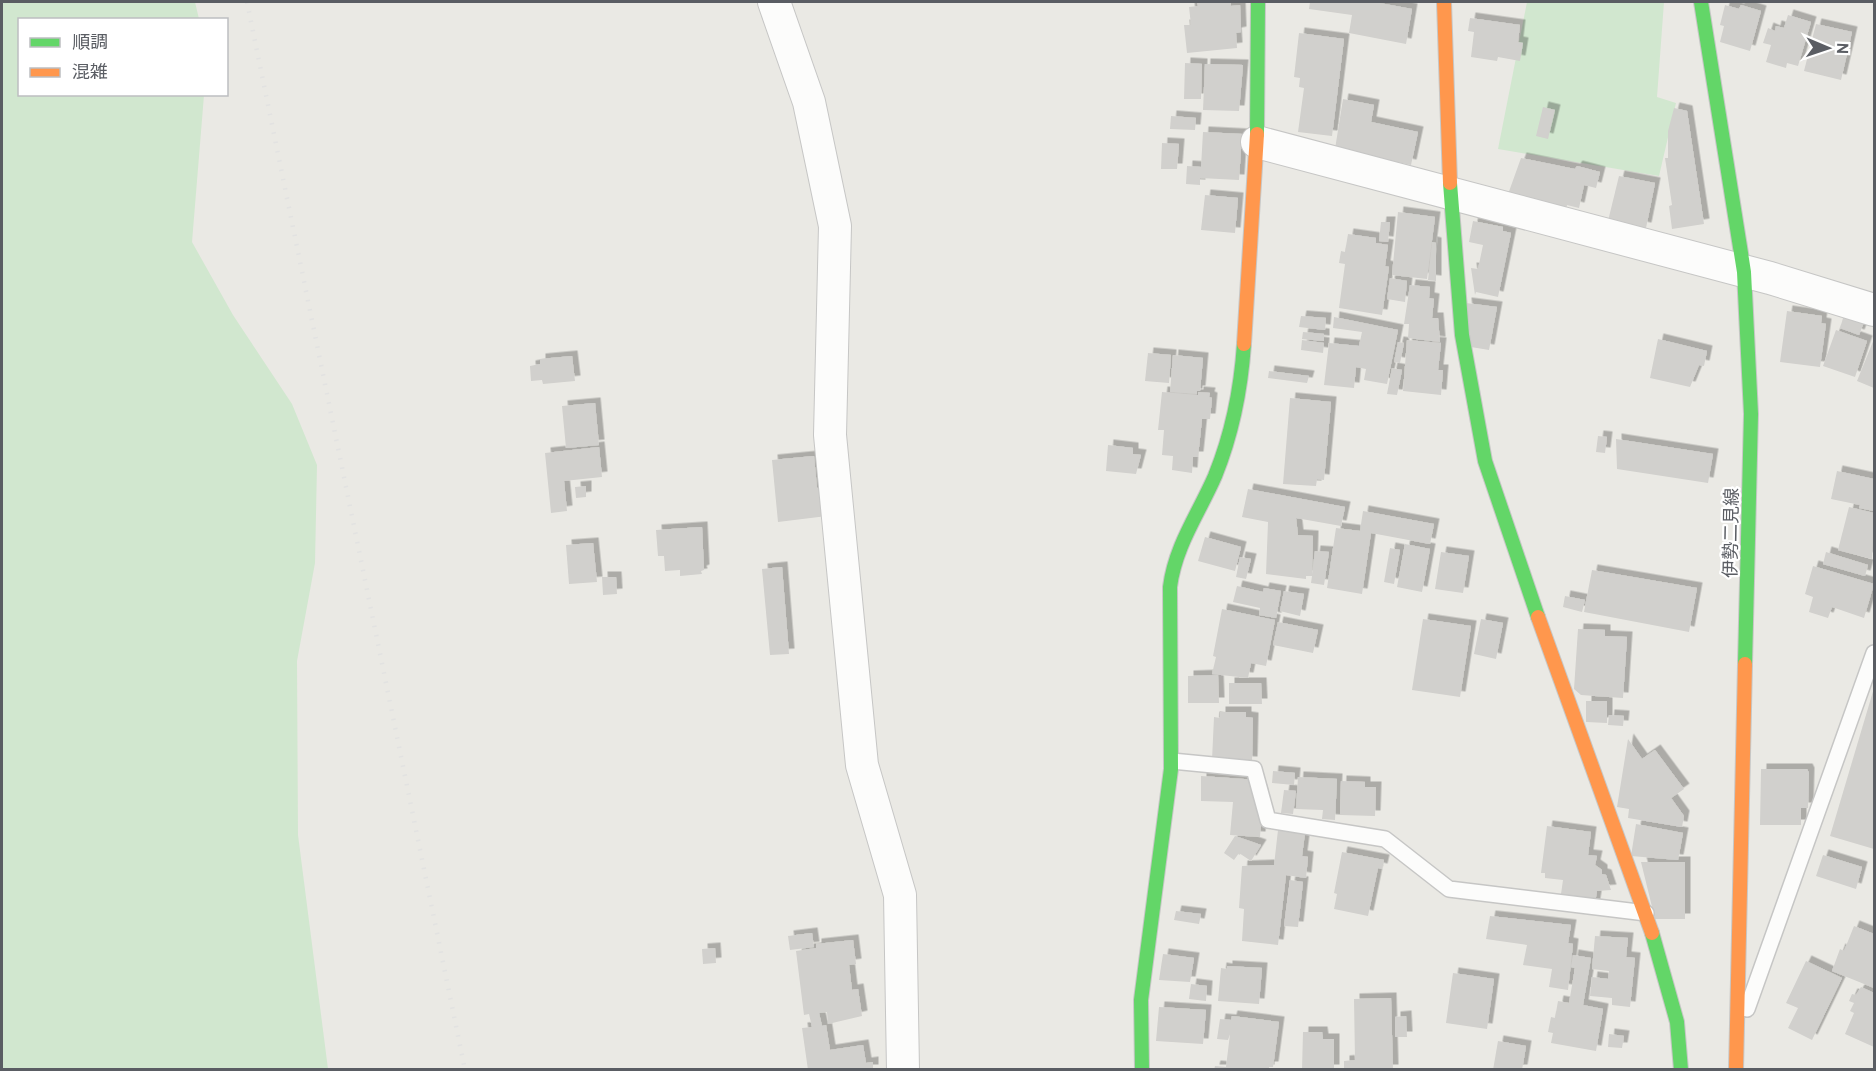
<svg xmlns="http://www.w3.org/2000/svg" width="1876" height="1071" font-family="Overpass,'Noto Sans JP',sans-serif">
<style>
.green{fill:#d1e7cf}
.building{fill:#d1d0cd;filter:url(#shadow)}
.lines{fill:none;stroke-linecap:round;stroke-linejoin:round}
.lane-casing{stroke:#c6c6c5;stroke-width:18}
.street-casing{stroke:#c6c6c5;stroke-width:34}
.fast-casing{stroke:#c7c7c6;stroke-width:16}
.slow-casing{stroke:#c7c7c6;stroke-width:16}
.lane{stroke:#fcfcfb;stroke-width:15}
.street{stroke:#fcfcfb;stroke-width:32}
.fast{stroke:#63d668;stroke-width:14}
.slow{stroke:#ff974d;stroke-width:14}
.rail{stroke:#e2e2e1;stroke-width:4.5;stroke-dasharray:1.5 8;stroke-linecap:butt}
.labels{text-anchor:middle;stroke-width:4.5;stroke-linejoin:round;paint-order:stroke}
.street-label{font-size:18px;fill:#5a5d63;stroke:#fff}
</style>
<defs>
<filter id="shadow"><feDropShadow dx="5.5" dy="-5.5" stdDeviation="0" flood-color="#0004"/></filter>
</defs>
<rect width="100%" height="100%" fill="#eae9e4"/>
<g class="green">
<path d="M2 2H195L199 19 20 20V94L204 95 192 242 233 315 292 404 317 465 315 563 297 661 298 835 328 1069H2Z"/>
<path d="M1527 2H1664L1657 97 1676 103 1659 176 1498 149Z"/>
</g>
<g class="building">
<path d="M1197 2H1231V6L1240 5 1241 32 1236 33 1237 48 1187 53 1184 25H1191L1189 7 1198 6Z"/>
<path d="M1310 2H1374L1412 9 1406 44 1349 33 1352 15 1309 9Z"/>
<path d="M1725 5 1739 9 1741 5 1761 11 1750 51 1720 42 1724 26 1720 25Z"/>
<path d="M1788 15 1811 22 1798 66 1787 63 1786 68 1766 62 1771 45 1763 43 1768 28 1775 31 1776 26 1784 28Z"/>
<path d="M1470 18 1520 25 1518 42 1523 43 1520 61 1498 57 1497 61 1471 57 1474 32 1468 31Z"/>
<path d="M1816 24 1852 32 1841 80 1804 71Z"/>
<path d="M1299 33 1344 39 1332 136 1298 132 1304 88 1299 87 1300 78 1294 77Z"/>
<path d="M1185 63 1202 64 1201 99H1184Z"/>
<path d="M1205 64 1243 65 1239 111 1203 110Z"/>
<path d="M1343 99 1374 105 1371 122 1418 132 1411 165 1335 149Z"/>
<path d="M1543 107 1555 110 1548 139 1536 136Z"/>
<path d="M1674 108 1687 111 1704 224 1672 229 1669 206 1672 205 1665 158H1668V131Z"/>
<path d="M1171 116 1196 118 1195 130 1170 129Z"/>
<path d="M1203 132 1242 134 1239 180 1200 178V185L1186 184 1187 166 1201 167Z"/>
<path d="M1162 143 1179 144 1177 169H1161Z"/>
<path d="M1521 158 1575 169 1577 166 1600 172 1596 188 1584 185 1579 208 1567 205 1566 210 1507 197Z"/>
<path d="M1619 176 1655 183 1646 228 1608 221Z"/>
<path d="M1205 195 1238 198 1235 233 1201 230Z"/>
<path d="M1398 212 1435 217 1427 279 1392 275Z"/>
<path d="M1473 221 1503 227V231L1511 233 1498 297 1476 292 1475 295 1471 268 1478 269 1483 245 1469 242Z"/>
<path d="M1381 222H1390L1388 242 1379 241Z"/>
<path d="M1348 234 1376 238V243L1388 245 1385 266 1389 267 1382 315 1339 308 1345 264 1339 263 1341 251 1345 252Z"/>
<path d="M1432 242 1436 243V281L1428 280Z"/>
<path d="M1390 278 1407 281 1405 302 1387 299Z"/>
<path d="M1410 285 1430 287 1429 298 1434 299 1432 318H1438L1440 342 1408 338 1409 324H1404Z"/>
<path d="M1466 303 1497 307 1489 350 1471 347Z"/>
<path d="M1787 311 1822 316 1821 323 1826 324 1820 367 1780 362Z"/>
<path d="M1844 315 1864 322 1859 335 1840 328Z"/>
<path d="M1301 316 1326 318 1325 330 1299 327Z"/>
<path d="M1334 317 1398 330 1387 384 1364 380 1366 369 1356 367 1354 388 1324 385 1329 343 1359 346 1362 332 1333 328Z"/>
<path d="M1836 330 1867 341 1855 377 1823 366Z"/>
<path d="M1303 332 1324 334V341L1302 339Z"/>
<path d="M1658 339 1707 351 1704 366 1699 365 1690 387 1650 378Z"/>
<path d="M1874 339V388L1857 381Z"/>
<path d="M1302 340 1324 343 1323 353 1301 350Z"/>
<path d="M1407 340 1441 343 1438 370H1443L1441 395 1403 391Z"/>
<path d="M1398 342 1404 343 1400 363 1394 362Z"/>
<path d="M1148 353 1171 355 1169 383 1145 381Z"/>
<path d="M1173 355 1203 358 1200 391H1197V394L1170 392Z"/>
<path d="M572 356 575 381 543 384 542 380 531 381 530 366 540 364V359Z"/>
<path d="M1392 368 1402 370 1397 395 1387 394Z"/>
<path d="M1269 371 1309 376 1307 383 1268 378Z"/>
<path d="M1162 392 1198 395V392L1210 393 1209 397 1212 398 1210 419H1202L1198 457H1193L1192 473 1172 470 1173 456 1162 455 1164 430H1158Z"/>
<path d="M1290 398 1331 402 1324 480 1317 479 1316 486 1283 484Z"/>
<path d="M595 403 599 445 566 448 562 406Z"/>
<path d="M1598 436 1607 437 1605 453 1596 452Z"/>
<path d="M1616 439 1713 454 1708 483 1617 469Z"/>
<path d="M1108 445 1133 448V454L1141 455 1136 474 1106 471Z"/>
<path d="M599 447 602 477 564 481 567 511 551 513 545 453Z"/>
<path d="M814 456 817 488 824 487 827 516 778 522 772 460Z"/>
<path d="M1837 471 1874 479V511L1859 508 1860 505 1831 499Z"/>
<path d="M586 486V497L576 498 575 487Z"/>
<path d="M1248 489 1345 507 1341 526 1296 518 1298 535 1313 536 1312 574 1315 551 1329 552 1324 585 1311 583 1312 576H1306V579L1266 574 1268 522 1242 517Z"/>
<path d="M1849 507 1874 513 1872 559 1838 550Z"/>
<path d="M1363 511 1434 524 1430 544 1371 533 1362 594 1327 588 1336 528 1360 531Z"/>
<path d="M702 527 704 570 701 571 702 574 680 576V570L665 571 664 556H658L656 530Z"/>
<path d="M1205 537 1241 547 1235 571 1198 561Z"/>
<path d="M593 543 597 582 569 584 566 545Z"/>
<path d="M1405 544 1430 549 1422 592 1397 587Z"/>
<path d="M1390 548 1400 550 1394 584 1384 582Z"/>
<path d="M1441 552 1469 556 1463 593 1435 589Z"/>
<path d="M1826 552 1868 565 1865 576 1823 564Z"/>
<path d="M1240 557 1251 559 1246 579 1236 577Z"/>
<path d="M1813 566 1874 584 1864 618 1832 607 1828 618 1809 612 1813 597 1805 594Z"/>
<path d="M782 567 789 654 770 655 762 569Z"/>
<path d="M1592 570 1697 588 1689 632 1584 612Z"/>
<path d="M602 577H616L617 594 603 595Z"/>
<path d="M1237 586 1263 592 1264 588 1281 591 1276 618 1259 615 1260 608 1233 602Z"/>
<path d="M1284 591 1304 594 1300 616 1280 611Z"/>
<path d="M1565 596 1585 600 1582 612 1563 607Z"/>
<path d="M1222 609 1275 620 1266 666 1251 663 1248 678 1212 674 1216 657 1213 656Z"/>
<path d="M1423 619 1471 626 1460 697 1412 690Z"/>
<path d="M1481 619 1503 623 1496 659 1474 654Z"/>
<path d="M1278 622 1318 630 1313 653 1273 645Z"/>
<path d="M1578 629 1605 630V636L1627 637 1623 698 1581 695 1574 689Z"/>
<path d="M1218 675 1219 703H1188V676Z"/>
<path d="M1229 683H1261L1262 704H1229Z"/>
<path d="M1874 688V849L1830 836Z"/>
<path d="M1586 701H1607V723L1586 722Z"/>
<path d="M1220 712H1246V717L1253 718 1252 762 1212 760 1214 717 1220 718Z"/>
<path d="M1609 715 1624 716 1623 726 1608 725Z"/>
<path d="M1628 739 1642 759 1655 750 1684 789 1671 798 1684 816 1682 827 1628 818 1629 809 1617 807Z"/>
<path d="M1761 769H1807L1809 773 1808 808H1801V825H1760Z"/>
<path d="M1273 771 1295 773 1294 785 1272 783Z"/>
<path d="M1201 776 1258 780 1263 796 1260 837 1230 835 1233 802 1201 801Z"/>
<path d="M1298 777 1337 779 1335 820 1322 819 1323 810 1296 809Z"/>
<path d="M1341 781 1365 782V787H1376L1375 816 1340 815Z"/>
<path d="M1284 790 1296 791 1293 814 1281 813Z"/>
<path d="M1636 824 1683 833 1678 860 1631 856Z"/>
<path d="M1547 826 1591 832 1588 855 1597 856 1595 865 1602 870V874L1606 875 1611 890 1597 891 1594 909 1559 908 1563 880 1545 878V873H1541Z"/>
<path d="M1278 830 1305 833 1302 856 1308 857 1306 878 1286 875 1278 945 1242 941 1244 909 1239 908 1242 866 1274 865Z"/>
<path d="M1235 836 1261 845 1251 861 1239 853 1234 860 1224 853Z"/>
<path d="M1342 852 1384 860 1382 869 1378 868 1368 916 1334 909 1337 894 1334 893Z"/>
<path d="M1823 855 1862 867 1856 889 1816 876Z"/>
<path d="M1641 862H1685V919H1655Z"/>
<path d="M1290 880 1303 882 1298 927 1284 926Z"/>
<path d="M1176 911 1201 914 1199 924 1174 920Z"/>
<path d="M1490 916 1571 925 1568 943 1573 944 1568 990 1549 987 1552 969 1523 965 1527 945 1486 939Z"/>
<path d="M1854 926 1874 934V988L1832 971 1840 949 1844 951Z"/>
<path d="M812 933 814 947 790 950 788 936Z"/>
<path d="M1595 936 1628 938 1626 957 1635 958 1630 1007 1612 1005V998L1590 996 1592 977 1608 979 1609 971 1592 969Z"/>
<path d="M853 940 856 964 849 965 852 990 858 989 862 1016 828 1024 827 1012 819 1013 822 1026 826 1025 830 1050 863 1045 866 1063 873 1062V1070H808L802 1028 812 1027 809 1014 804 1015 796 951 816 948V944Z"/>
<path d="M715 948 716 963 703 964 702 949Z"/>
<path d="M1163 954 1194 958 1190 982 1159 980Z"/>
<path d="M1573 955 1591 958 1583 1005 1603 1009 1596 1051 1551 1043 1553 1033 1548 1032 1551 1017 1555 1018 1558 1001 1569 1003 1575 968 1571 967Z"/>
<path d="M1806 961 1842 978 1812 1040 1788 1028 1798 1008 1786 1003Z"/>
<path d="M1227 966 1262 968 1259 1004 1218 1001 1221 968 1227 969Z"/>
<path d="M1453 973 1494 979 1487 1029 1446 1023Z"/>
<path d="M1191 984 1207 986 1206 1001 1189 999Z"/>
<path d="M1861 987 1874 993V1047L1845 1034 1854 1013 1850 1011 1854 1003 1849 1001 1852 994 1856 995Z"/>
<path d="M1391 998 1393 1070H1344V1061L1355 1060 1354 999Z"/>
<path d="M1159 1007 1206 1010 1203 1044 1156 1041Z"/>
<path d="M1232 1016 1279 1022 1273 1067H1269V1070H1214L1215 1066 1226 1067 1230 1034 1228 1040 1217 1039 1220 1019 1231 1020Z"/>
<path d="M1406 1016 1407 1037H1395V1017Z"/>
<path d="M1303 1032H1322L1323 1039H1334V1070H1302Z"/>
<path d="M1609 1034 1624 1036 1622 1048 1608 1047Z"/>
<path d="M1498 1041 1526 1046 1522 1070H1493Z"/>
</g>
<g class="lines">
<defs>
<g id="lane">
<path d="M1172 761 1254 769 1268 820 1385 839 1449 889 1646 913"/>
<path d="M1747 1009 1874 653"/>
</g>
<g id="street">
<path d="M774 2 809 102 835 226 830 435 862 765 900 895 903 1070"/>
<path d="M1257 142 1770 278 1874 310"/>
</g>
<g id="fast">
<path d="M1701 2 1744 272 1751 414 1745 664"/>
<path d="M1257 134 1258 2"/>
<path d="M1450 183 1462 335 1485 461 1538 617"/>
<path d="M1652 933 1677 1022 1681 1070"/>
<path d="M1142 1070 1141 1000 1171 769 1170 587C1175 546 1199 513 1215 476 1232 434 1241 389 1244 344"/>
</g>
<g id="slow">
<path d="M1444 2 1450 183"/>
<path d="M1244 344 1257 134"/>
<path d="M1538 617 1652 933"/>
<path d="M1736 1070 1745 664"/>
</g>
</defs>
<use href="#lane" class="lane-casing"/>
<use href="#street" class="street-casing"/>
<use href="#fast" class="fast-casing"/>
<use href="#slow" class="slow-casing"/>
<use href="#lane" class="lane"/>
<use href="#street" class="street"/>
<use href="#fast" class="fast"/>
<use href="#slow" class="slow"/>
<path class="rail" d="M247 2 465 1070"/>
</g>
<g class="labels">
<g class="street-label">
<text transform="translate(1731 533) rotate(-89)" y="6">伊勢二見線</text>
</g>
</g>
<rect width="1876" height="1071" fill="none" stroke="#5a5d63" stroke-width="6"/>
<rect x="18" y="18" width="210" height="78" fill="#ffffff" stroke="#bdbec1" stroke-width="1.5"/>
<rect x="30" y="38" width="30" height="9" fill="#63d668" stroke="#bdbec1" stroke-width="1.5"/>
<text x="72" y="48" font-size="18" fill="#5a5d63">順調</text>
<rect x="30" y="68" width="30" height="9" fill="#ff974d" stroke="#bdbec1" stroke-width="1.5"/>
<text x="72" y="78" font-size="18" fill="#5a5d63">混雑</text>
<g transform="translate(1828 48) rotate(92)" stroke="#ffffff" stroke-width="4.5" paint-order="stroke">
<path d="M0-4.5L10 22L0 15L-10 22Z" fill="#5a5d63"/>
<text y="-9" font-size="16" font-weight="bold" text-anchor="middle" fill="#5a5d63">N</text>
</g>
</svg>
